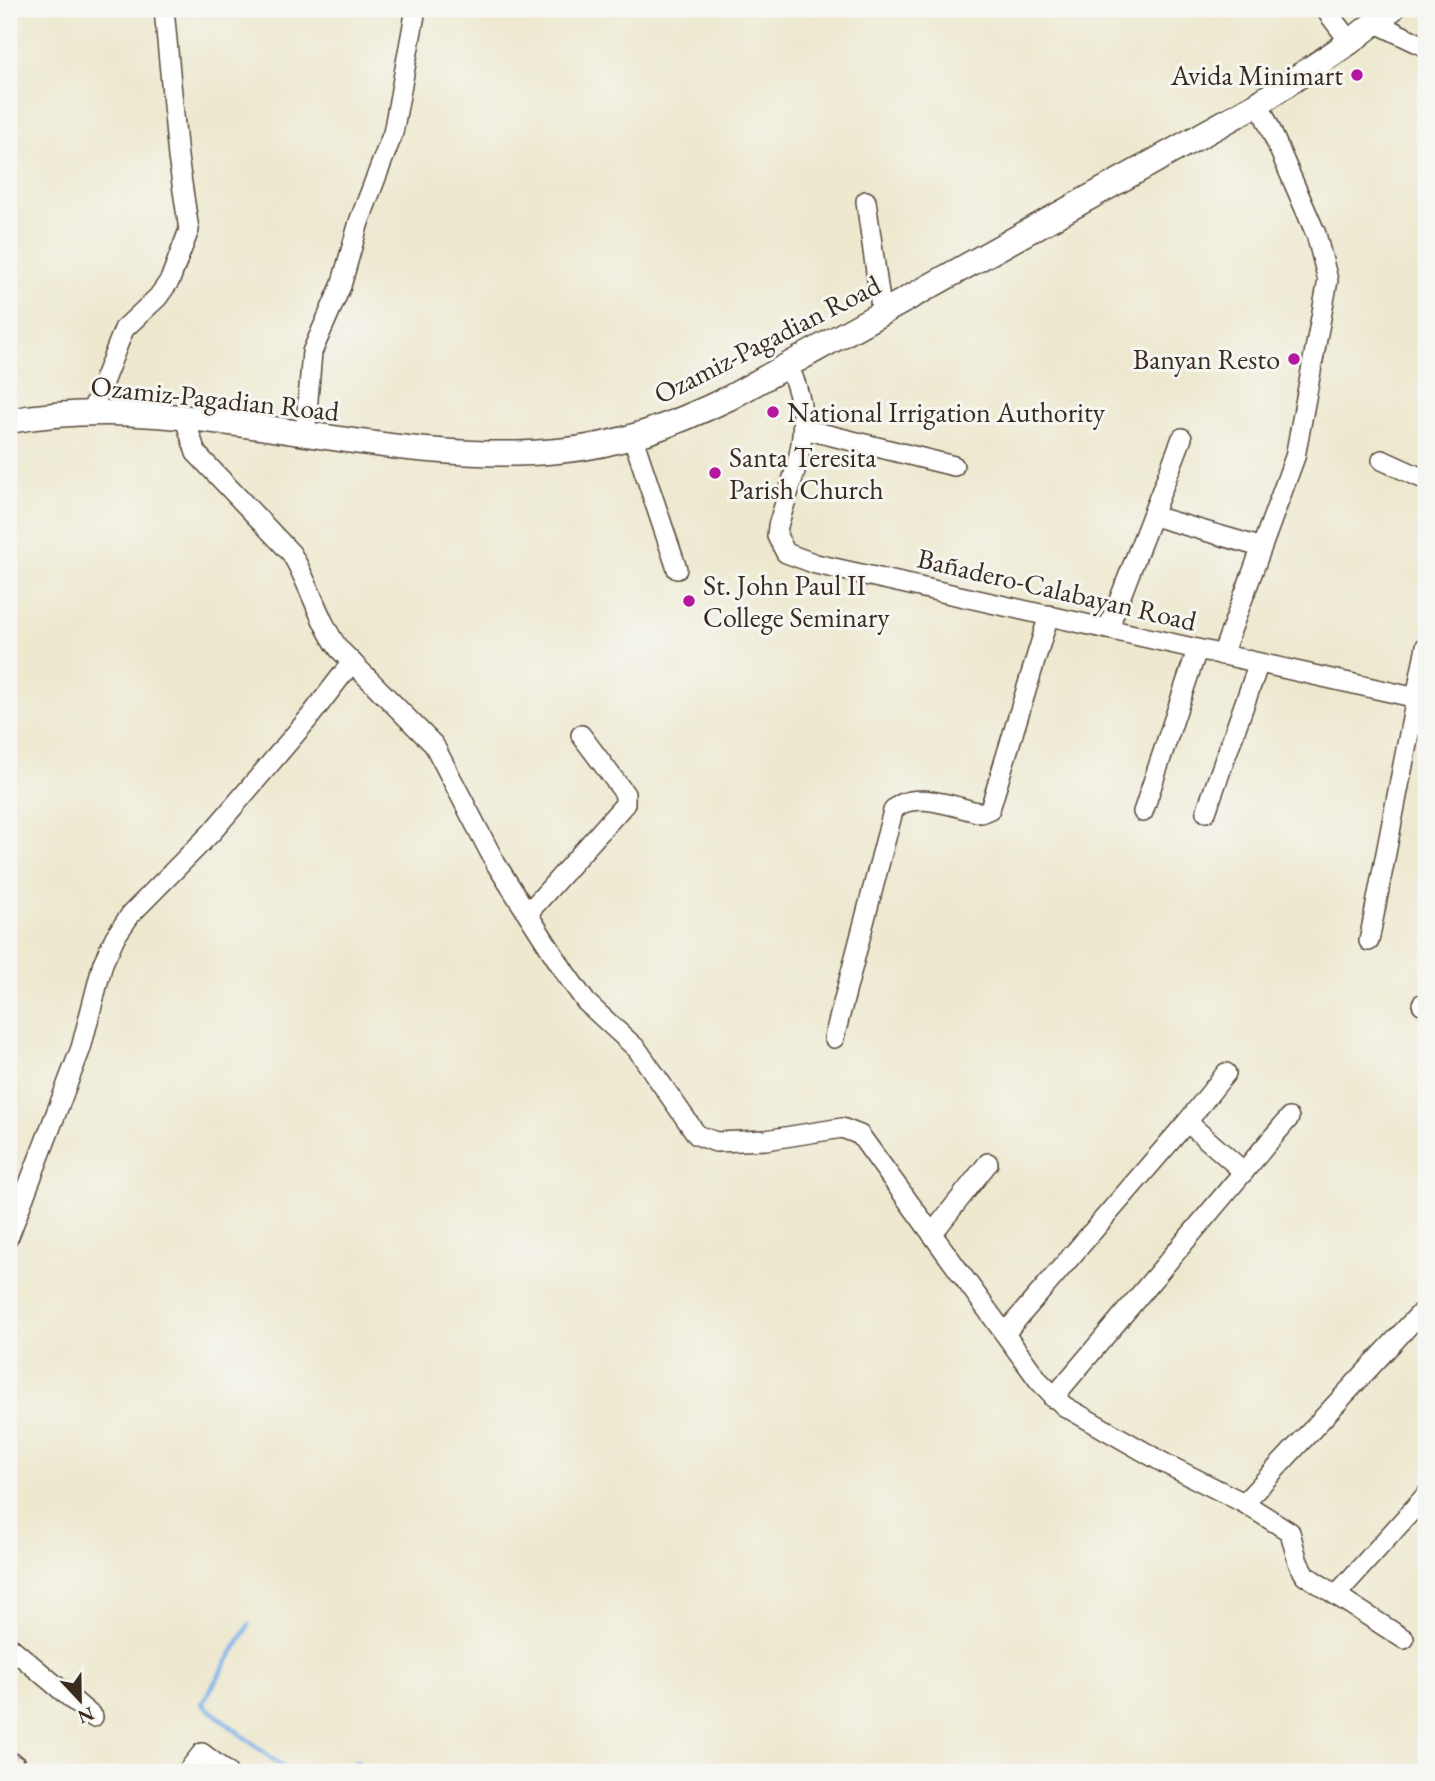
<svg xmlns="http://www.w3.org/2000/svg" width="1435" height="1781" font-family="'EB Garamond',serif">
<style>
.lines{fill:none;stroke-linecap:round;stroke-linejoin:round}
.stream{stroke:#7db0ea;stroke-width:4.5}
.building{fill:#c69cd5}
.minor-casing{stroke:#564638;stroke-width:22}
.major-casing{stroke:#564638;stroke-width:27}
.minor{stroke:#fff;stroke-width:19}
.major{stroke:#fff;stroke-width:24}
.poi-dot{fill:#b5179e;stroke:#f6f6f2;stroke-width:2.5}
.labels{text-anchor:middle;stroke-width:6;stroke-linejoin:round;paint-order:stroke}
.poi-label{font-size:28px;fill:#3b2a1e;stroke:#f6f6f2;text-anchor:start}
.street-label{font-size:28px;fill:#3b2a1e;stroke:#f6f6f2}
</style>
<rect width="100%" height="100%" fill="#f6f6f2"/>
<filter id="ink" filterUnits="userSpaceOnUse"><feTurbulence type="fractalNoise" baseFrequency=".0143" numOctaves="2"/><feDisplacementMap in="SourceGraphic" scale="14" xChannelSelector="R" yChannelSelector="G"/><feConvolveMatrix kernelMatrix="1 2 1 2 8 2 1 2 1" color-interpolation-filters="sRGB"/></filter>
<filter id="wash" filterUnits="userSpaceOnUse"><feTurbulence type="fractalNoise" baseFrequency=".00686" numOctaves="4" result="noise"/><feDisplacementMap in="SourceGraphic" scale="28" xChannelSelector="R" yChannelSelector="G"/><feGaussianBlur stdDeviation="1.57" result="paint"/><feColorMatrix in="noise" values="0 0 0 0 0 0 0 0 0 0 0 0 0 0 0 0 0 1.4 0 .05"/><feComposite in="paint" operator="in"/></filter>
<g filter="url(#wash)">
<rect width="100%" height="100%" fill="#ede8ce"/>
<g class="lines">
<g class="stream">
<path d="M249 1625 202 1704 289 1772"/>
<path d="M346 1772 356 1762 367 1772"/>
</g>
</g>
<g id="blocks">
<path class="building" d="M9 1748 24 1759 14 1772 9 1769Z"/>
</g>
</g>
<g filter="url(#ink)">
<use href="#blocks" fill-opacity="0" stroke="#564638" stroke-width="2"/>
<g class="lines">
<defs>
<g id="minor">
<path d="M1325 9 1350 42"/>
<path d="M1374 22 1426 47"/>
<path d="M866 201 882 315"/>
<path d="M788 366C818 426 795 467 778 526L777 536 786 553 816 564 1426 700"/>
<path d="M91 413 124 329 158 297 170 280 189 230 178 157 164 9"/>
<path d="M185 419 196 453 291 553C310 584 318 620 339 649L434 745 496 864 566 974 586 1002 637 1049 697 1135 716 1142 766 1140 842 1128 860 1135 1039 1381 1064 1406 1164 1463 1244 1503 1426 1307"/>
<path d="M804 429 954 466"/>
<path d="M305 435 312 352 341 286 359 222 393 133 416 9"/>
<path d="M633 438 677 569"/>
<path d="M1382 460 1426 480"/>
<path d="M1153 516 1260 547"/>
<path d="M1108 629 1182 438"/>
<path d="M1222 655 1295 457 1328 280 1316 234 1259 103"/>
<path d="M1143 812 1197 650"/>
<path d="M1206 812 1259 663"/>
<path d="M528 913 625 804V794L581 735"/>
<path d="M1369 941 1426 646"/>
<path d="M1422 1004 1426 1005"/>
<path d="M834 1038 893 811C910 788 957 808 981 813L990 809 1049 615"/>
<path d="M1187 1122 1226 1073"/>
<path d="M932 1234 988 1163"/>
<path d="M9 1236 81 1048 103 963 115 937 131 914 212 832 309 718 352 662"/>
<path d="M1006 1332 1187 1122 1244 1172"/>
<path d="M1053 1398 1289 1118"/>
<path d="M1244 1503 1290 1532 1298 1562 1305 1575 1404 1639"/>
<path d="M1336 1595 1426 1495"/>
<path d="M9 1646 93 1717"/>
<path d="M187 1772 202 1753 227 1772"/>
</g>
<path id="major" d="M9 421C192 388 374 469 558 451 619 446 675 424 729 398L1259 103 1350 42 1392 9"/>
</defs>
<use href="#minor" class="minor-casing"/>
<use href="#major" class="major-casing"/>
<use href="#minor" class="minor"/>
<use href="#major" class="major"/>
</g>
</g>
<g class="poi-dot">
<circle cx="1357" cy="75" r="7"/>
<circle cx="1294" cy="359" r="7"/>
<circle cx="773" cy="412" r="7"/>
<circle cx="715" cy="473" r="7"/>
<circle cx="689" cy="601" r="7"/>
</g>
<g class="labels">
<g class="poi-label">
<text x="1343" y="85" text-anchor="end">Avida Minimart</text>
<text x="1280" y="369" text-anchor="end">Banyan Resto</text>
<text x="787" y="422">National Irrigation Authority</text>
<text x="729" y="467">Santa Teresita<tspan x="729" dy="32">Parish Church</tspan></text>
<text x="703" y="595">St. John Paul II<tspan x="703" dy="32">College Seminary</tspan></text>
</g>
<g class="street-label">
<text transform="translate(767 339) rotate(-27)" y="10">Ozamiz-Pagadian Road</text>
<text transform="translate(215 398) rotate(6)" y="10">Ozamiz-Pagadian Road</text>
<text transform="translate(1057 589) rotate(13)" y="10">Bañadero-Calabayan Road</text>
</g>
</g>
<rect width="1435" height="1781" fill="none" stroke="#f6f6f2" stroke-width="35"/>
<g transform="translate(80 1700) rotate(158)" stroke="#f6f6f2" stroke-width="5" paint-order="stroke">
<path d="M0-5L12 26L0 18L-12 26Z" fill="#3b2a1e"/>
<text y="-10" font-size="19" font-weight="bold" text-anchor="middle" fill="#3b2a1e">N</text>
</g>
</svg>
